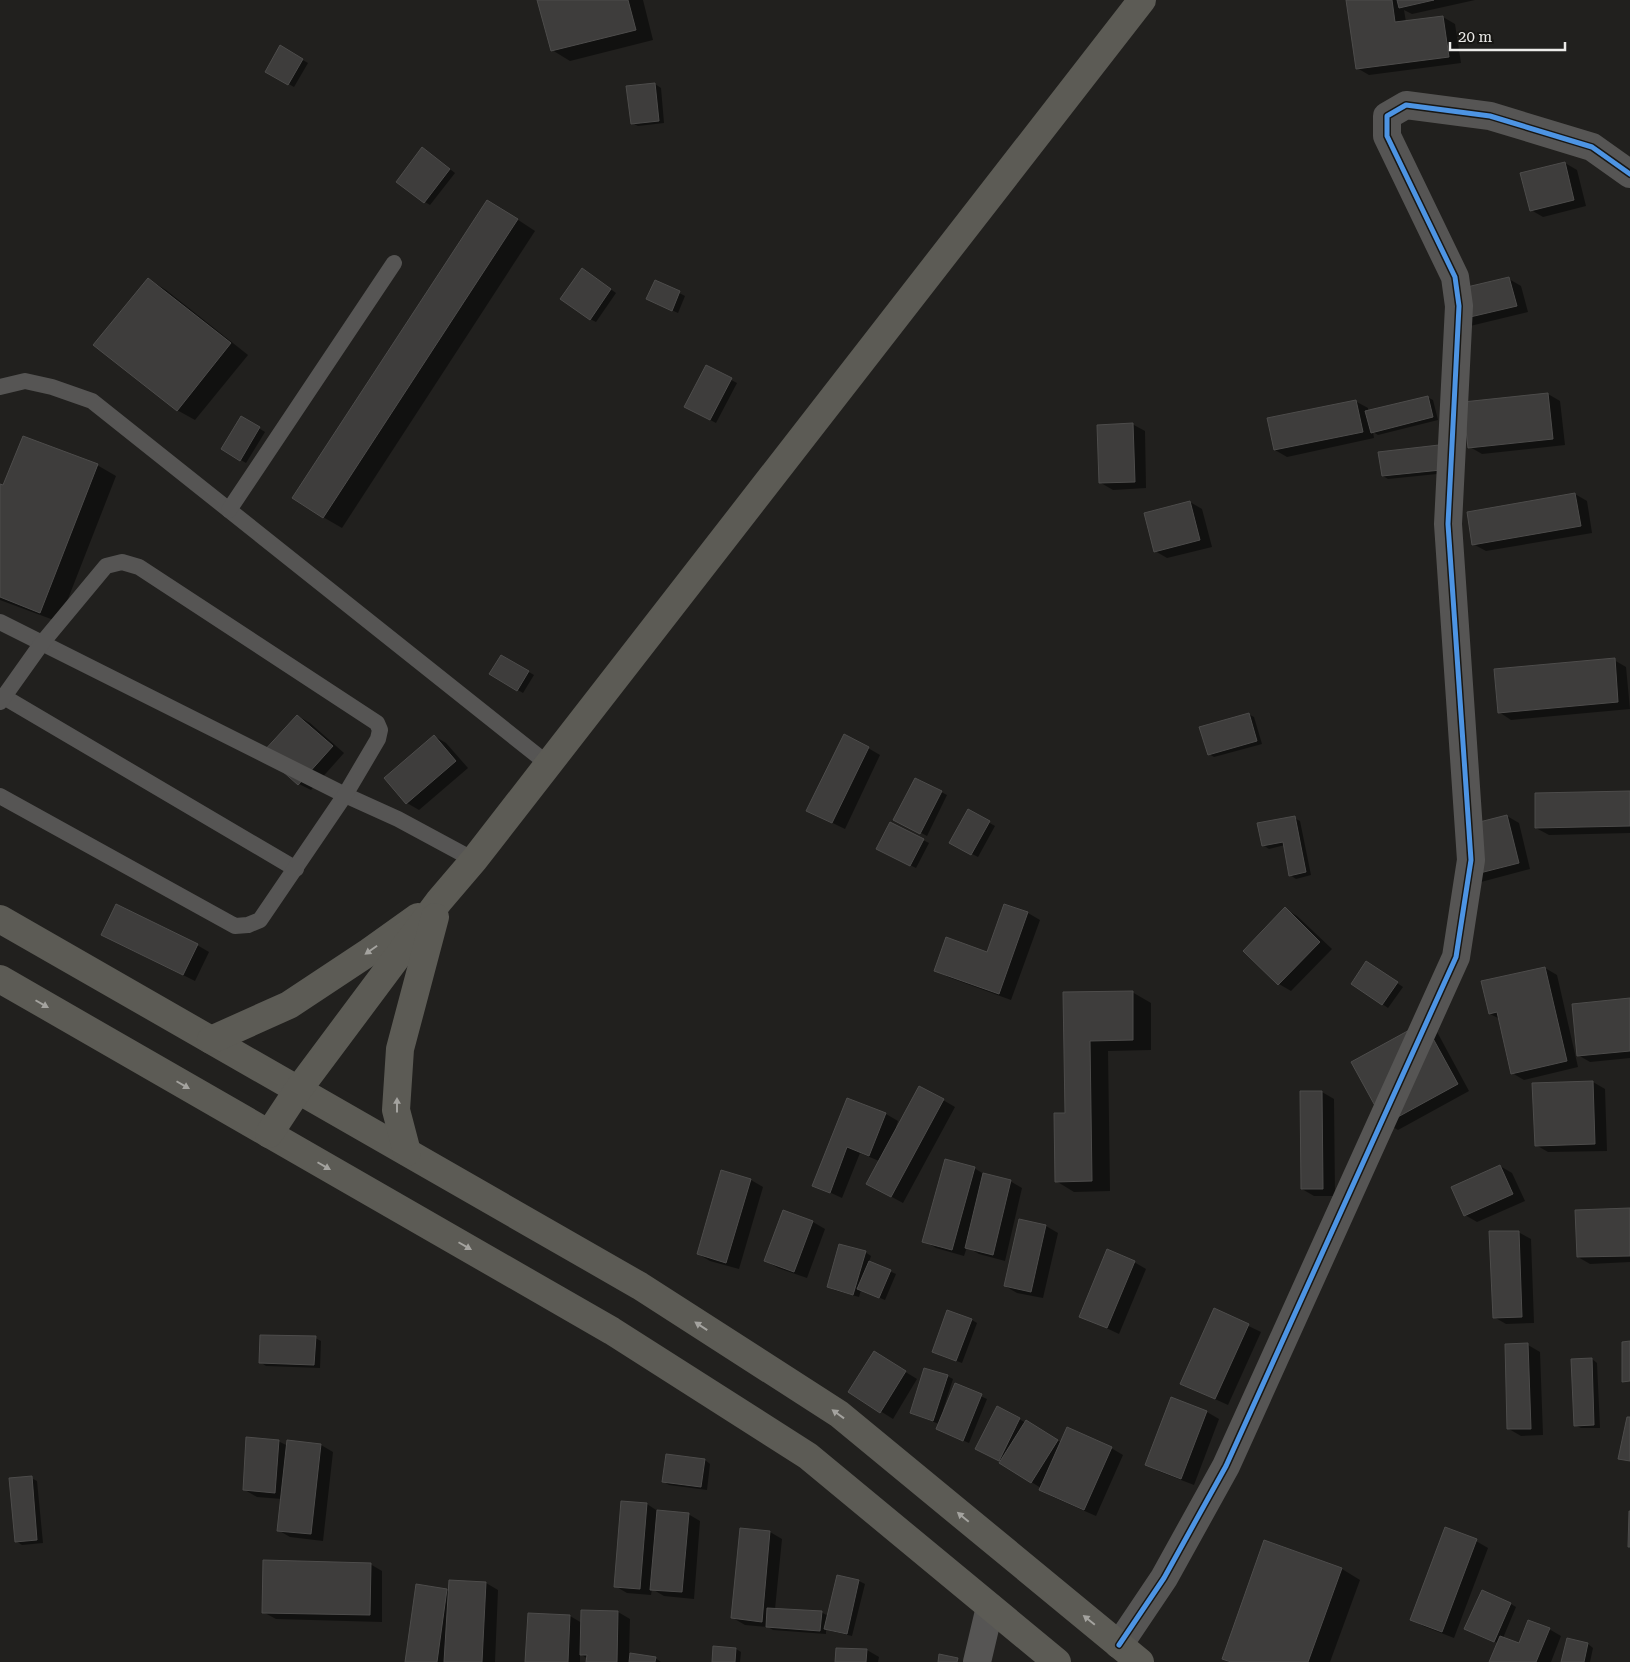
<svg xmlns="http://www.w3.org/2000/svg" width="1630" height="1662" font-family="'Roboto Serif',serif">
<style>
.shadow{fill:#0007}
.building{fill:#3e3d3c;stroke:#4d4c4b}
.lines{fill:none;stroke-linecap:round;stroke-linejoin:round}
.lane{stroke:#565554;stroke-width:16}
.street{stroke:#565554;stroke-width:28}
.secondary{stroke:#5c5b55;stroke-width:28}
.cycleway-casing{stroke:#181714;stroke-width:8}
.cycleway{stroke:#4d94e3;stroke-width:5}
.oneway{fill:#a4a39f}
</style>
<rect width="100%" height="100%" fill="#21201e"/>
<g class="shadow">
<path d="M538 0H643L653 40 570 61 552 50Z"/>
<path d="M1348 0H1475L1412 14 1404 10 1406 22 1443 17 1455 24 1461 63 1369 75 1357 68Z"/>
<path d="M280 47 308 63 294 87 266 71Z"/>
<path d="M655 84 661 88 664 123 638 126 632 123Z"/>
<path d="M428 152 455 173 430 205 425 202Z"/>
<path d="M1565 163 1577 170 1586 206 1543 217 1531 210Z"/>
<path d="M506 212 535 231 342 528 323 517Z"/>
<path d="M588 273 616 293 596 322 590 319Z"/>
<path d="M148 279 166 290 248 355 195 420 177 410Z"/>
<path d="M1509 279 1521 286 1528 312 1466 327 1454 320Z"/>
<path d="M656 281 685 296 678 313 654 302Z"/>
<path d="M706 367 737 383 716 423 686 407Z"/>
<path d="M1548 394 1560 401 1565 445 1482 454 1470 447Z"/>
<path d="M1427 397 1433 400 1438 420 1378 435 1373 432 1374 438 1287 457 1275 450 1355 401 1368 408V411Z"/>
<path d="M242 418 265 432 246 463 222 449Z"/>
<path d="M1132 424 1145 431 1146 488 1113 490 1101 483Z"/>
<path d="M1380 453 1447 473 1388 479 1383 476Z"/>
<path d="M97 465 116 476 59 622 0 600V485L4 487Z"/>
<path d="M1575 494 1587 501 1592 533 1486 551 1473 544Z"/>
<path d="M1190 502 1202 509 1212 547 1167 558 1155 551Z"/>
<path d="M501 656 534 675 523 693 491 674Z"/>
<path d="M1614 660 1626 667 1630 709 1511 720 1499 712Z"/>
<path d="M1248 714 1254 717 1262 744 1214 757 1209 754Z"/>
<path d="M298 716 310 723 344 753 311 790 299 784Z"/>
<path d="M434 736 446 743 468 768 419 810 407 803 386 778Z"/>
<path d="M868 748 880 755 845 829 808 811Z"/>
<path d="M916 779 947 795 927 836 895 819Z"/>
<path d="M1630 792V833L1549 835 1536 828Z"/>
<path d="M968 811 995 826 978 857 951 843Z"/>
<path d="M1507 816 1519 823 1530 869 1481 882 1469 875Z"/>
<path d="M1294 818 1300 821 1311 875 1296 879 1290 875 1285 845 1269 849 1263 845Z"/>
<path d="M891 824 929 843 916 868 884 852Z"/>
<path d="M1285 909 1297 916 1332 949 1291 991 1279 984 1245 951Z"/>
<path d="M1028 913 1040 920 1011 1000 948 977 936 970 988 954Z"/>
<path d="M103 935 197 945 209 952 195 981Z"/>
<path d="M1372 966 1403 987 1388 1008 1352 983Z"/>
<path d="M1545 968 1557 975 1578 1067 1524 1080 1512 1073 1500 1019 1490 1014Z"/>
<path d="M1132 992 1151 1003V1050L1108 1051 1110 1191 1074 1192 1056 1181 1067 1114 1065 993Z"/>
<path d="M1630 1000V1058L1590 1062 1578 1055Z"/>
<path d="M1436 1030 1469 1091 1398 1130 1386 1123Z"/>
<path d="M1593 1082 1605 1089 1607 1151 1548 1152 1536 1145Z"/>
<path d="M1322 1092 1334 1099 1335 1196H1314L1302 1189Z"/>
<path d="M847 1099 886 1114 898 1121 896 1127 897 1128 943 1100 955 1107 903 1203 879 1190V1161L860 1153 842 1198 814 1185Z"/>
<path d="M1500 1166 1512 1173 1525 1201 1477 1222 1465 1215Z"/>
<path d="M974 1168 987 1176 1010 1181 1022 1188 1005 1261 979 1254 967 1247 964 1256 936 1248 924 1241Z"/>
<path d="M751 1180 763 1187 739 1269 710 1261 698 1254Z"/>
<path d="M1630 1209V1262L1590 1264 1578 1257Z"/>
<path d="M784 1211 813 1222 825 1229 807 1278 778 1268 766 1261Z"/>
<path d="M1020 1221 1046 1226 1058 1233 1043 1298 1017 1293 1005 1286Z"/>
<path d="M1518 1232 1531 1239 1534 1323 1506 1324 1494 1317Z"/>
<path d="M865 1252 871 1256 869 1262 896 1274 885 1300 861 1290 859 1297 834 1290 828 1287Z"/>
<path d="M1134 1262 1146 1269 1119 1334 1081 1316Z"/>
<path d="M1215 1310 1261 1332 1228 1405 1182 1384Z"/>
<path d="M972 1320 977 1323 962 1363 933 1352Z"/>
<path d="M315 1338 321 1341 320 1368 266 1366 260 1362Z"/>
<path d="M1528 1345 1540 1352 1543 1435 1521 1436 1509 1429Z"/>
<path d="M1592 1359 1597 1363 1600 1428H1581L1575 1425Z"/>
<path d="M886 1360 917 1379 893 1419 850 1392Z"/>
<path d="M947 1376 953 1379 943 1410H945L956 1385 987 1399 969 1443 937 1429 939 1424 911 1413Z"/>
<path d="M1207 1412 1219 1419 1194 1485 1158 1471 1146 1464Z"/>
<path d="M1019 1419 1026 1423 1027 1422 1062 1443 1111 1448 1123 1455 1096 1516 1053 1497 1040 1490 1041 1488 1001 1463 1002 1461 982 1452Z"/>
<path d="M278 1441 288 1446V1442L321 1445 333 1452 323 1541 290 1537 278 1530 282 1499 257 1497 245 1490Z"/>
<path d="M705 1460 710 1464 707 1490 669 1485 664 1482Z"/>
<path d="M31 1478 37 1481 43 1543 22 1545 16 1541Z"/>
<path d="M647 1504 659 1512 688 1514 700 1521 694 1599 664 1596 652 1589 651 1595 627 1593 615 1586Z"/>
<path d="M770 1532 782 1539 775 1609 821 1612 828 1616 838 1576 859 1581 865 1584 852 1636 831 1631 826 1628V1634L773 1630 768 1627 745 1625 733 1618Z"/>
<path d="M1476 1541 1488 1548 1454 1638 1423 1626 1411 1619Z"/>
<path d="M1265 1542 1342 1569 1360 1580 1330 1662H1230L1223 1658Z"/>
<path d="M370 1564 382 1571V1622L276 1619 263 1612Z"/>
<path d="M450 1582 486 1583 498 1590 495 1662H406L417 1585 449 1591Z"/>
<path d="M1511 1604 1516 1607 1503 1638 1520 1645 1549 1629 1561 1636 1551 1662H1490L1498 1643 1471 1632Z"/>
<path d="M618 1612 630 1619 629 1654 655 1658 661 1662H588V1659L580 1654V1662H527L570 1616 582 1623Z"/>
<path d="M1588 1644 1593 1648 1590 1662H1562Z"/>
<path d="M736 1649 741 1652 740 1662H713Z"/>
<path d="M867 1650 879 1657 878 1662H837Z"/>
</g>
<g class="building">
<path d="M537 0H628L636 30 551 51Z"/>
<path d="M1346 0H1392L1395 22 1443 16 1449 57 1356 69Z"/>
<path d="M1397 0H1434L1399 8Z"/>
<path d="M280 45 303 59 288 85 265 72Z"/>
<path d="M655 83 659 121 631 124 626 86Z"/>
<path d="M422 147 450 169 424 203 396 182Z"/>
<path d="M1565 162 1574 200 1530 211 1520 173Z"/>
<path d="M487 200 518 219 323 518 292 498Z"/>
<path d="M582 268 611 289 590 320 560 299Z"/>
<path d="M1509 277 1517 306 1453 321 1446 292Z"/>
<path d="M148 278 231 343 177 411 93 345Z"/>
<path d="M655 280 680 291 672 311 646 299Z"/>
<path d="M706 365 732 378 710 420 684 407Z"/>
<path d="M1548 393 1553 439 1468 448 1463 402Z"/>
<path d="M1428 396 1433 417 1371 433 1365 411Z"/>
<path d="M1356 400 1363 432 1274 450 1267 418Z"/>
<path d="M241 416 260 427 240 461 221 449Z"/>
<path d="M1133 423 1135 482 1099 483 1097 425Z"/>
<path d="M23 436 98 464 40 613 0 597V484L3 485Z"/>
<path d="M1439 445 1441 470 1382 476 1378 452Z"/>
<path d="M1575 493 1581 526 1472 545 1467 512Z"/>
<path d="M1190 501 1200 540 1154 552 1144 513Z"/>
<path d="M501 655 529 671 517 691 489 674Z"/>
<path d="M1615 658 1618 702 1498 713 1494 669Z"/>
<path d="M1249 713 1257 741 1208 755 1199 727Z"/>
<path d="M297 715 333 746 298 785 262 753Z"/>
<path d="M844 734 869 747 832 823 806 811Z"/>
<path d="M434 735 456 761 406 804 384 778Z"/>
<path d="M915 778 942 791 920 834 893 820Z"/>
<path d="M1630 791V826L1535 828V793Z"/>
<path d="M968 809 990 821 971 855 949 843Z"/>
<path d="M1507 815 1519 863 1468 876 1456 828Z"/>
<path d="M1295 816 1306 872 1289 876 1283 842 1262 846 1257 823Z"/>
<path d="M890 822 924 839 910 866 876 849Z"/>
<path d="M116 904 198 944 183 975 101 935Z"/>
<path d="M1004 904 1028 912 999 994 934 971 946 937 987 952Z"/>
<path d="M1285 907 1320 942 1278 985 1243 951Z"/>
<path d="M1366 961 1398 982 1382 1005 1351 984Z"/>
<path d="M1545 967 1567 1061 1511 1074 1497 1012 1489 1014 1481 981Z"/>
<path d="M1133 991V1040L1090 1041 1092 1181 1055 1182 1054 1113H1065L1063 992Z"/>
<path d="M1630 998V1051L1577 1056 1572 1004Z"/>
<path d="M1424 1022 1458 1084 1385 1124 1351 1062Z"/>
<path d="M1593 1081 1595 1144 1535 1146 1532 1083Z"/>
<path d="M919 1086 944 1099 891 1197 866 1184Z"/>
<path d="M1300 1091H1322L1323 1189H1301Z"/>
<path d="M847 1098 886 1113 869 1156 847 1147 830 1193 812 1186Z"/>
<path d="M945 1159 975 1167 952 1250 922 1242Z"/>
<path d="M1500 1165 1513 1194 1464 1216 1451 1187Z"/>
<path d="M721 1170 751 1179 726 1263 697 1254Z"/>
<path d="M983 1173 1011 1180 993 1255 965 1248Z"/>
<path d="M1630 1208V1256L1577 1257 1575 1210Z"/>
<path d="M783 1210 813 1221 794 1272 764 1261Z"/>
<path d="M1019 1219 1046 1225 1031 1292 1004 1286Z"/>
<path d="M1489 1231H1519L1522 1317 1493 1318Z"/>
<path d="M839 1244 866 1251 853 1295 827 1287Z"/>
<path d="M1107 1249 1135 1261 1107 1328 1079 1317Z"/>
<path d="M869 1261 891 1270 879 1298 857 1289Z"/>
<path d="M1214 1308 1249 1324 1215 1399 1180 1384Z"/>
<path d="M947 1310 972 1319 956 1361 932 1352Z"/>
<path d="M260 1335 316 1336 314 1365 259 1363Z"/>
<path d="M1630 1341V1381L1622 1382V1342Z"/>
<path d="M1528 1343 1531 1429H1507L1505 1344Z"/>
<path d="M874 1351 906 1371 880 1413 848 1392Z"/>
<path d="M1592 1358 1594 1425 1574 1426 1571 1359Z"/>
<path d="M924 1368 948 1375 933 1421 910 1413Z"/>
<path d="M955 1383 982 1394 963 1441 936 1429Z"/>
<path d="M1171 1397 1207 1411 1181 1479 1145 1465Z"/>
<path d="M997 1406 1020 1418 999 1461 975 1449Z"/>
<path d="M1627 1417H1630V1461L1618 1459Z"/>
<path d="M1026 1420 1058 1440 1031 1483 999 1463Z"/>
<path d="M1067 1427 1112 1447 1084 1510 1039 1490Z"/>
<path d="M246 1437 279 1440 275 1493 243 1490Z"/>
<path d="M287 1440 321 1444 311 1534 277 1531Z"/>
<path d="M666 1454 705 1459 701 1487 662 1482Z"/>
<path d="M32 1476 37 1540 15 1542 9 1478Z"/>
<path d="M621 1501 647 1503 640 1589 614 1587Z"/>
<path d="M657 1510 689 1513 682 1592 650 1590Z"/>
<path d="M1629 1511H1630V1547H1628Z"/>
<path d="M1445 1527 1477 1539 1442 1632 1410 1620Z"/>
<path d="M740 1528 770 1531 762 1622 731 1618Z"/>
<path d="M1264 1540 1342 1568 1308 1662H1231L1222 1659Z"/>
<path d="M263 1560 371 1563 370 1615 262 1613Z"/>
<path d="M837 1575 859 1580 847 1634 824 1629Z"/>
<path d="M449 1580 486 1582 482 1662H444Z"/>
<path d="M416 1584 447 1589 437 1662H405Z"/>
<path d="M1482 1590 1511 1603 1494 1642 1464 1629Z"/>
<path d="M767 1608 822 1611 820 1631 766 1627Z"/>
<path d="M581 1610 618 1611 617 1662H586L587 1655H580Z"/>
<path d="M528 1613 570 1615 568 1662H525Z"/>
<path d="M1528 1620 1550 1628 1536 1662H1489L1500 1636 1519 1643Z"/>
<path d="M1567 1638 1588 1643 1584 1662H1561Z"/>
<path d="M713 1646 736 1648 735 1662H712Z"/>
<path d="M836 1648 867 1649 866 1662H835Z"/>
<path d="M630 1653 656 1657 655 1662H629Z"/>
<path d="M939 1654 958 1658 957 1662H938Z"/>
</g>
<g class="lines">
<g class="lane">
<path d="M0 387 25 381 52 387 92 401 548 764"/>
<path d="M229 510 394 263"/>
<path d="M0 622 345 795 398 819 474 860"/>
<path d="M4 697 296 869"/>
<path d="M0 702 42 643 106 566 122 562 139 567 377 723 380 730 378 739 345 795 260 920 248 925 235 926 0 796"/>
</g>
<g class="street">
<path d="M1119 1645 1164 1578 1226 1466 1456 957 1471 860 1448 524 1459 306 1455 277 1387 136V116L1406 105 1490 116 1592 147 1630 174"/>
<path d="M977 1662 990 1607"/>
</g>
<g class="secondary">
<path d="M0 919 640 1286 839 1414 1140 1662"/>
<path d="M0 979 612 1331 808 1456 1057 1662"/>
<path d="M211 1040 289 1005 369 952 418 917"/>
<path d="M269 1134 298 1090 439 901 474 860 1142 0"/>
<path d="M407 1152 396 1110 400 1049 435 917"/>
</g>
<defs>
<path id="cycleway" d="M1119 1645 1164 1578 1226 1466 1456 957 1471 860 1448 524 1459 306 1455 277 1387 136V116L1406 105 1490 116 1592 147 1630 174"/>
</defs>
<use href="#cycleway" class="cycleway-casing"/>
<use href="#cycleway" class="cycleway"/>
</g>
<defs><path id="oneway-solid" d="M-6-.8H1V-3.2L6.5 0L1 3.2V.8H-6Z" transform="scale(1.25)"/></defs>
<g class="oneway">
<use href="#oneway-solid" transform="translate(371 950) rotate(145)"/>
<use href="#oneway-solid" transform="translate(42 1004) rotate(30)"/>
<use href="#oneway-solid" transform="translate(183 1085) rotate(30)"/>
<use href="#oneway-solid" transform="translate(397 1105) rotate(-90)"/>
<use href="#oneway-solid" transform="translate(324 1166) rotate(30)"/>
<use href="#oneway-solid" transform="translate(465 1246) rotate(30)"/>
<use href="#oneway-solid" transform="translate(701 1326) rotate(-147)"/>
<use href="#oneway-solid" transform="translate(838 1414) rotate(-144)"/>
<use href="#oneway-solid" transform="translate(963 1517) rotate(-140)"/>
<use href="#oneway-solid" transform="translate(1089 1620) rotate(-141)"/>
</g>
<path d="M1450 42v8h115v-8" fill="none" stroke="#ecebe9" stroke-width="2.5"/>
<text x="1458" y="42" font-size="15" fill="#ecebe9" stroke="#181714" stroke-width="4" paint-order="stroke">20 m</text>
</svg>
